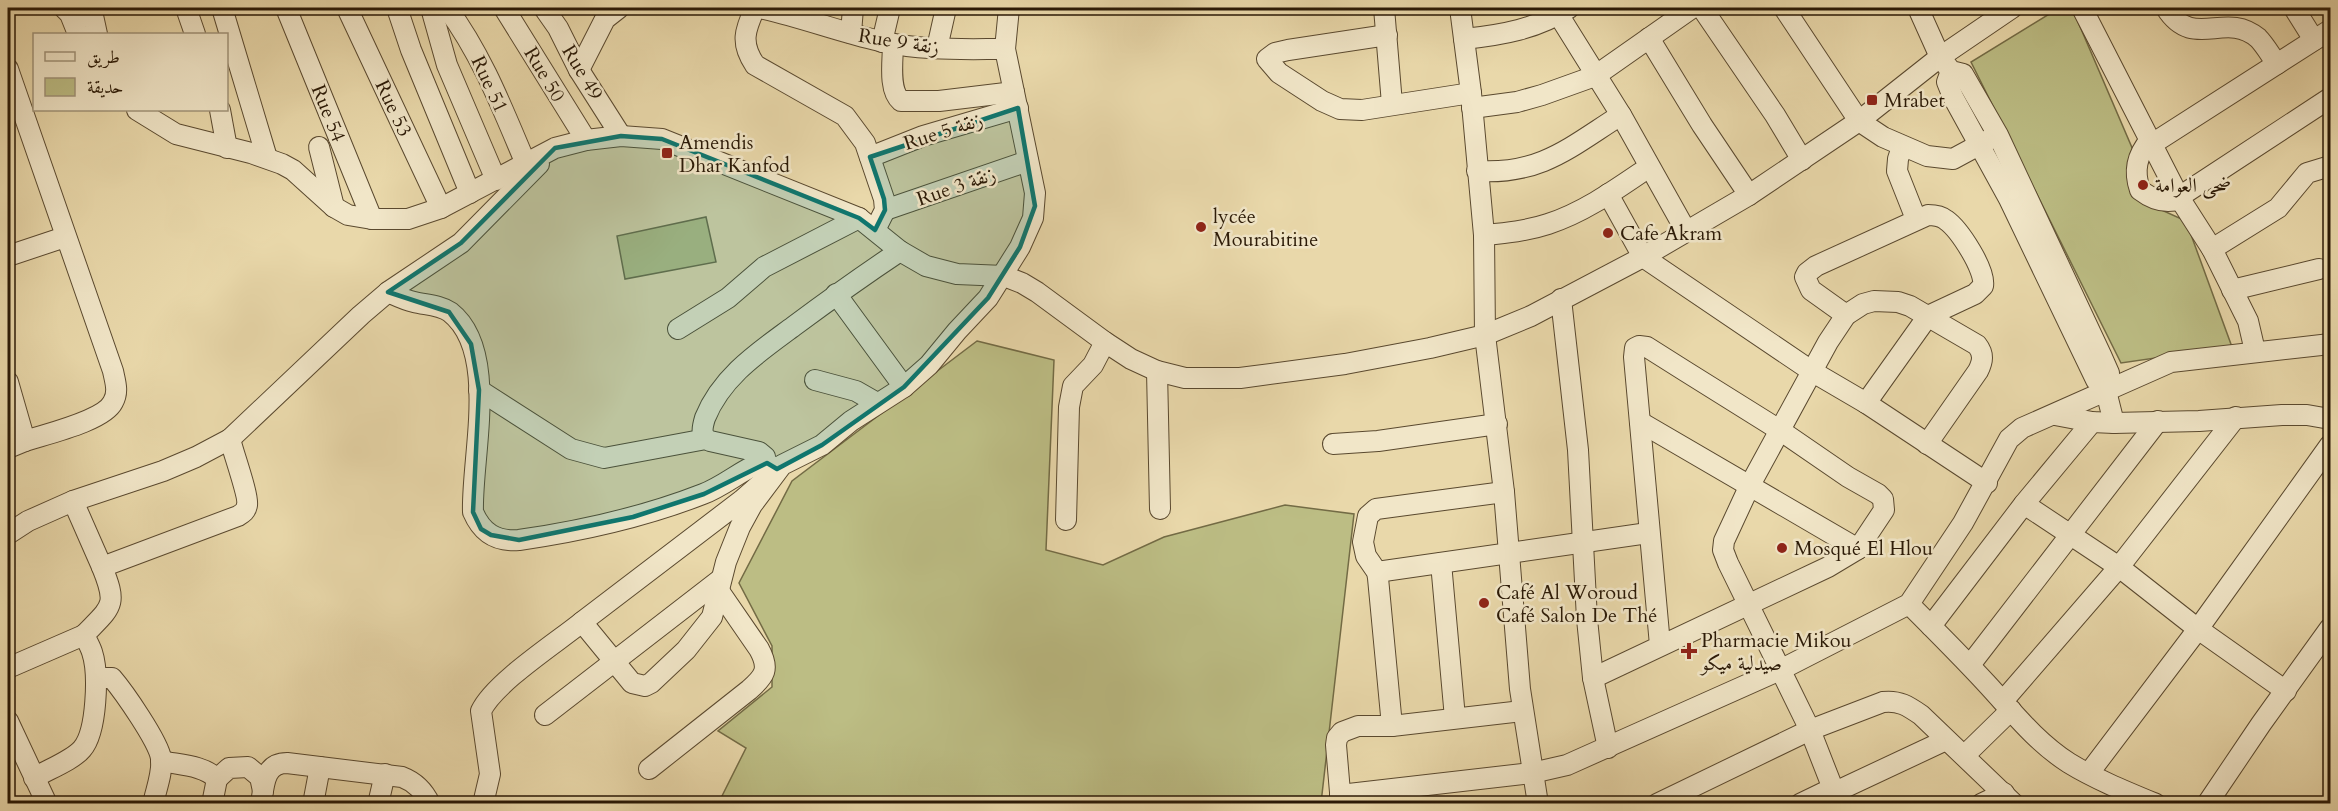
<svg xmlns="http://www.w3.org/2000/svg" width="2338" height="811" font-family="Cardo,Amiri,serif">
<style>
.green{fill:#bcbd84;stroke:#736b45;stroke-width:1.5}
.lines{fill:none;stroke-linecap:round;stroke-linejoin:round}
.minor-casing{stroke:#5a492f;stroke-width:22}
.minor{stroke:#f1e6c8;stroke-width:20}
.marked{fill:#0f766e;fill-opacity:0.2;stroke:#0f766e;stroke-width:4.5;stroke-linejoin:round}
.poi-dot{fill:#8f2418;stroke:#f1e6c8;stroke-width:2}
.labels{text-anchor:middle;stroke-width:5;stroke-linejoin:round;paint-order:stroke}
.street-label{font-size:20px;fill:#2a1906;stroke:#f1e6c8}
.poi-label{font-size:20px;fill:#2a1906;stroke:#f1e6c8;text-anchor:start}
</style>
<rect width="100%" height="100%" fill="#e9d8aa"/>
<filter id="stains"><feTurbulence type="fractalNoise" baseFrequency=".00333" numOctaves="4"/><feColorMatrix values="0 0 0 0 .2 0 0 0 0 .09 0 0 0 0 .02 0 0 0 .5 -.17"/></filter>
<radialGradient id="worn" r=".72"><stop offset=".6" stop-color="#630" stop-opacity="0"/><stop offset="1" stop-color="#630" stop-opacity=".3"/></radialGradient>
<g class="green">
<path d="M2059 8H2072L2133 150 2135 198 2186 221 2232 347 2121 363 1971 62Z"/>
<path d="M706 217 716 262 625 279 617 236Z"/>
<path d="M977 341 1054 360 1046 550 1103 565 1164 537 1285 505 1354 514 1321 803 718 804 746 748 718 731 772 687V646L739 583 792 481Z"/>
</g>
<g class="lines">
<defs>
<g id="minor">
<path d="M64 8 70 14 78 34"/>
<path d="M186 8 195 34"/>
<path d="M222 8 267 158"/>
<path d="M286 8 372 219"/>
<path d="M347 8 441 208"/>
<path d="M397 8 411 50 470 193"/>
<path d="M431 8 447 65 496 180"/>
<path d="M447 8C482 55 503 110 526 164"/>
<path d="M504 8 586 140"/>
<path d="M544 8 558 28 579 70 621 136"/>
<path d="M755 8C745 30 740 43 755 65L845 116 865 143 884 199 885 210 875 230"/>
<path d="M760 8C801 17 840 32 880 41 921 51 963 49 1005 49"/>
<path d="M1384 8 1392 104"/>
<path d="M1460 8 1471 93 1484 235 1485 335 1504 492 1520 689 1538 804"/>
<path d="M1702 8 1775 115 1802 160"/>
<path d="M1784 8 1859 121 1883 137 1927 156 1953 159 1990 139"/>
<path d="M1918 8 1940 57 1951 71 1963 74 1998 135 2101 355 2109 373 2106 391 2114 423"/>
<path d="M2082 8 2180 199 2212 249 2248 321 2255 351"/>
<path d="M2166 8C2193 51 2225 10 2258 38 2265 45 2271 56 2277 64"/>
<path d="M2294 8 2314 40"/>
<path d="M92 11 97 34"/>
<path d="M70 14C80 18 88 17 94 8"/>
<path d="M1558 14 1621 115 1686 231"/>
<path d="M851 33 853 8"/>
<path d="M1387 35 1288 50 1275 53 1267 59 1279 73 1322 101 1340 109 1362 110 1471 93"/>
<path d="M1649 38 1702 125 1749 195"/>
<path d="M1464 39C1502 35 1537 29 1569 8"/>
<path d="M882 42 890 8"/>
<path d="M893 44C893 60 888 90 901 101H939L1014 92"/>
<path d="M937 48 946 8"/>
<path d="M8 69 113 371C115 381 119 392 113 402 104 421 46 434 25 441"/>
<path d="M579 70 605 19 619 8"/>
<path d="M1951 71 1947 82 1953 97 2009 199 2096 380 2106 391"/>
<path d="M1472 108 1517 102 1542 95 1595 76 1692 8"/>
<path d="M137 110 176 134 251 153 282 164 293 170 334 207 348 215 372 219H408L441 208 555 148 586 140 621 136 662 139 859 218 900 251 926 266 957 274 1004 276 1022 283 1037 292 1105 342 1131 359 1157 371 1185 378H1240L1345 364 1430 348 1485 335 1531 316 1643 257 1749 195 1859 121 1940 57 2012 8"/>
<path d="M220 110 227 148"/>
<path d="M2150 140C2137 155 2133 170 2140 190 2153 200 2165 204 2180 199"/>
<path d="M2152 144 2330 30"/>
<path d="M319 147 334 207"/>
<path d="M1902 147 1898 159 1897 171 1916 219"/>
<path d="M870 157 923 136 1018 108"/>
<path d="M1477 171C1541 175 1570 147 1621 115"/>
<path d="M1608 194 1643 257 1813 372 1866 403 1987 483"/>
<path d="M2179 197 2330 98"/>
<path d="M885 210 1028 161"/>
<path d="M1484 235C1505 233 1527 231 1548 224 1585 212 1618 188 1649 167"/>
<path d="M2212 249 2278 208 2307 173 2330 166"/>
<path d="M8 256 65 237"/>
<path d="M2232 290 2319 269"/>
<path d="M388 292C397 296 405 300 414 302 426 305 440 305 450 312 500 351 471 458 473 512 482 533 496 542 519 540 582 531 644 517 703 494 724 486 740 471 760 463L768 464 777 469"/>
<path d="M836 294 904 387"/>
<path d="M1561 299 1578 450 1587 619 1593 678 1608 748"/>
<path d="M1846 315 1811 290 1805 277 1807 273 1816 266 1928 215C1935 215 1941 216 1946 220 1959 229 1986 270 1983 286L1975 294 1928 316 1866 403"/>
<path d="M678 329 728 298 764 267 859 218"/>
<path d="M1157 371 1160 509"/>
<path d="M815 380 856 391 877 403"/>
<path d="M8 382 25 441 8 448"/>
<path d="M479 390 571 449 604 458 706 439"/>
<path d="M2055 415 2092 422 2114 423 2199 421 2282 415H2307L2330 419"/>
<path d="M1640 422 1858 549"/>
<path d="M1333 444 1378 441 1497 424"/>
<path d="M765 463V457L759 452 710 441C700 436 702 428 705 418 722 376 759 352 794 326 829 300 864 275 900 251"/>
<path d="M782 465 742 500 582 622 632 683 645 686 651 683 686 650 712 617 726 562 740 527 752 505 782 465 822 445 851 421 904 387 929 365 957 331 988 298 1020 247 1033 218 1035 193 1005 49 1009 8"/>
<path d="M73 501 102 567"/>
<path d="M2024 504 2119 567 2198 629 2286 691"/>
<path d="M1066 520 1069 407 1073 386 1093 365 1105 342"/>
<path d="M8 534 28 521 73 501 163 471 196 457 230 439 361 315 388 292 461 243 539 164"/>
<path d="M1441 563 1455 718"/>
<path d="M1377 572 1648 533"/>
<path d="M1909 604C1935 630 1961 656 1986 683 2012 711 2036 742 2069 763 2095 779 2127 792 2156 804"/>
<path d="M1931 626 2024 504 2092 422"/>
<path d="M1970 665 2158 421"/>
<path d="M8 668 84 635"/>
<path d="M96 678H112C124 692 158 741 161 758 163 773 156 789 153 804"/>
<path d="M1593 678 1828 567 1858 549 1884 510 1883 499 1878 494 1848 477 1781 431 1685 371 1647 347 1639 346 1635 348 1634 357 1660 645"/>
<path d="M2003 701 2119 567 2236 417"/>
<path d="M545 715 721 579"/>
<path d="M8 721 47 804"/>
<path d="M1392 726 1378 578 1377 572 1366 556 1363 542 1368 516 1376 509 1504 492"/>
<path d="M1965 755 2011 710"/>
<path d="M161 761C179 765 204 765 217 779L212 804"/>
<path d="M649 769 749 690C765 676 770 669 759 649L719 591"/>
<path d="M2089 773 2198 629 2330 445"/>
<path d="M34 778C47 770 73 760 82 749 97 732 99 673 92 652 90 646 87 641 84 635 112 606 118 606 102 567L238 516C243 513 246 511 247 505 249 496 233 452 230 439"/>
<path d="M217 779 229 768 248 767 260 777 263 791"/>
<path d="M1833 793 1946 740"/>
<path d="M1340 795 1532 773 1567 765 1780 670 1909 604 1963 523 2009 439 2022 428 2171 362 2330 344"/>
<path d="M261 804C264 785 264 763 287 763L402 777C415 782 424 791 430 804"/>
<path d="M313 804 320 767"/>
<path d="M378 804 385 774"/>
<path d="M483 804 490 774 481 711C494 683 556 643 582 622"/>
<path d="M1341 804 1336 745 1337 738 1342 732 1358 726H1392L1522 711"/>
<path d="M1657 804 1810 730 1883 702C1899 700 1908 706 1921 715L2014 804"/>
<path d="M1800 804 1831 789"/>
<path d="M1839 804 1810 730 1728 563 1723 550 1724 541 1750 485 1828 342 1846 315 1863 304 1874 301 1898 302 1910 306 1977 345C1984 354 1983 361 1978 371L1927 444"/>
<path d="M1981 804 2004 793"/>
<path d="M2207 804 2261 724 2330 628"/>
</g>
</defs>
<use href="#minor" class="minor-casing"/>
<use href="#minor" class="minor"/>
</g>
<path class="marked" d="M1018 108 1035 206 1020 247 988 298 904 387 822 445 777 469 767 463 704 494 633 517 519 540 491 535 481 529 473 512 479 390 471 344 449 312 388 292 461 243 555 148 621 136 662 139 859 218 875 230 885 210 884 199 870 157Z"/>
<g class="poi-dot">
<rect x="1866" y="94" width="12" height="12" rx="3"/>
<rect x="661" y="147" width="12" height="12" rx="3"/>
<circle cx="2143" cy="185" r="6"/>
<circle cx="1201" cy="227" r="6"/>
<circle cx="1608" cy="233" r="6"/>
<circle cx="1782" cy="548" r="6"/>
<circle cx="1484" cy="603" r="6"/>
<path d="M1686 642h6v6h6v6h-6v6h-6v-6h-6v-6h6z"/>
</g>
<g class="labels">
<g class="street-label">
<text transform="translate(899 41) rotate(9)" y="7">Rue 9 زنقة</text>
<text transform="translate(583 72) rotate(59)" y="7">Rue 49</text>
<text transform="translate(545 74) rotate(59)" y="7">Rue 50</text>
<text transform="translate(490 84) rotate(65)" y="7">Rue 51</text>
<text transform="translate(394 108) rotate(65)" y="7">Rue 53</text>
<text transform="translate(329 113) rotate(68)" y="7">Rue 54</text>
<text transform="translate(943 131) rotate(-18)" y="7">Rue 5 زنقة</text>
<text transform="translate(956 186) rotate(-19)" y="7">Rue 3 زنقة</text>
</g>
<g class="poi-label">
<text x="1884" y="107">Mrabet</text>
<text x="679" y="149">Amendis<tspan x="679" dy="23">Dhar Kanfod</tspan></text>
<text x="2155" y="192">ضحى العوامة</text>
<text x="1213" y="223">lycée<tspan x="1213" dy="23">Mourabitine</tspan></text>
<text x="1620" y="240">Cafe Akram</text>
<text x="1794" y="555">Mosqué El Hlou</text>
<text x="1496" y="599">Café Al Woroud<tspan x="1496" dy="23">Café Salon De Thé</tspan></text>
<text x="1701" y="647">Pharmacie Mikou<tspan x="1701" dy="23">صيدلية ميكو</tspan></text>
</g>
</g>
<rect width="2338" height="811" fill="none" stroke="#e9d8aa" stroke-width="30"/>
<rect x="9" y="9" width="2320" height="793" fill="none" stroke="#2a1906" stroke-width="3"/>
<rect x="15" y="15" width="2308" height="781" fill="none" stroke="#2a1906" stroke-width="1.5"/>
<rect x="33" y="33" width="195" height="78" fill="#f1e6c8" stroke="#a1947a" stroke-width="1.5"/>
<rect x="45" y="52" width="30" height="9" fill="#f1e6c8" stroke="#a1947a" stroke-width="1.5"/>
<text x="87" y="63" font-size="18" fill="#2a1906">طريق</text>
<rect x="45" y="78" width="30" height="18" fill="#bcbd84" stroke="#a1947a" stroke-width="1.5"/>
<text x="87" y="93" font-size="18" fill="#2a1906">حديقة</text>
<rect width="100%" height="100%" filter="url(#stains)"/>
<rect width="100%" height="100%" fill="url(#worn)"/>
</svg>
